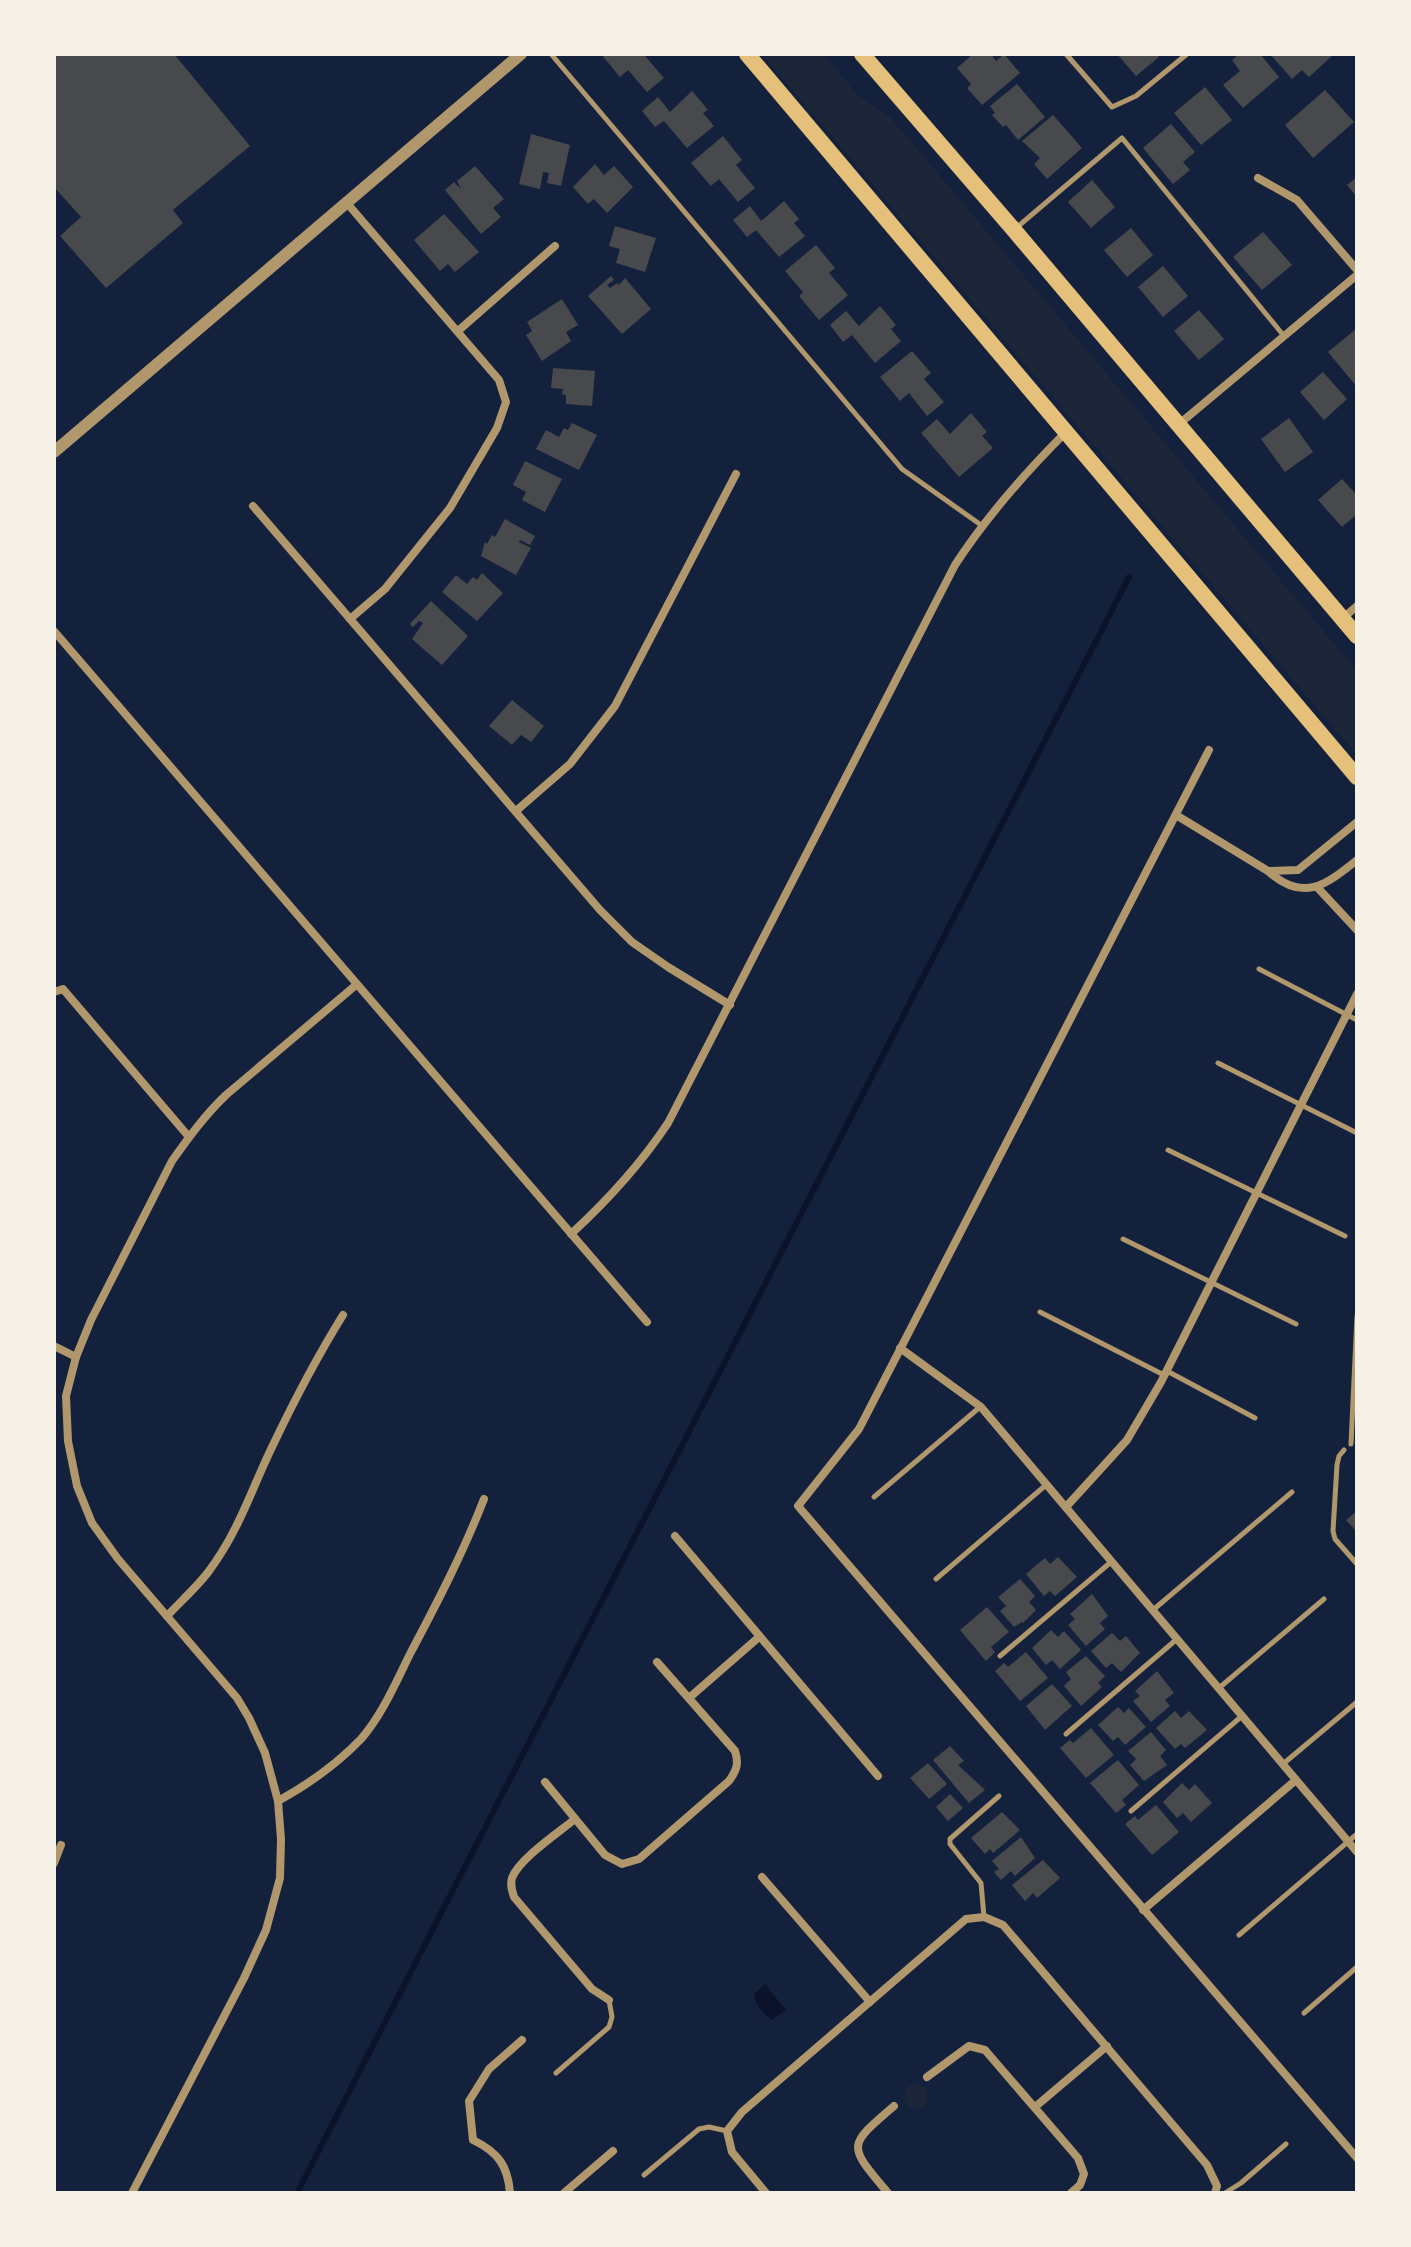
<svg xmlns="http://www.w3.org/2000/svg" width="1411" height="2247" font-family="Jost,sans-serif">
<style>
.green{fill:#1d2539}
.water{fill:#0b132b}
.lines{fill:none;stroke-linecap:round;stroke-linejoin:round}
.stream{stroke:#0b132b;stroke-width:6}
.building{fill:#48494c}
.service{stroke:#b1986c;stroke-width:5}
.minor{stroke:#b1986c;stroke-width:8}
.tertiary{stroke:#b1986c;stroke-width:12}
.primary{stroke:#e5c07b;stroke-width:16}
</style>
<rect width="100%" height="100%" fill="#14213d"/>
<g class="green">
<path d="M762 54H823L858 95 891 118 1357 671V755Z"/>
<circle cx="916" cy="2096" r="12"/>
</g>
<path class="water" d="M765 1984 786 2010 772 2020C763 2013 756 2006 754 1994Z"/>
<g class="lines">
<path class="stream" d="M297 2193 1129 577"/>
</g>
<g class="building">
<path d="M54 54H174L250 146 173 210 183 223 106 288 60 236 81 217 54 187Z"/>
<path d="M601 54H647L645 56 664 78 647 92 628 70 620 77Z"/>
<path d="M973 54H991L996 61 1004 54 1020 73 982 105 967 88 971 84 957 68Z"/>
<path d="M1117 54H1157L1159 57 1136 76Z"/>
<path d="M1239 54H1260L1279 77 1243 108 1223 85 1240 71 1232 60Z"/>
<path d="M1270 54H1334L1309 77 1302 70 1292 79Z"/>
<path d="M1017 84 1045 117 1018 140 1006 125 1003 127 992 115 995 113 990 106Z"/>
<path d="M1205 87 1232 120 1201 145 1174 113Z"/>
<path d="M1325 90 1354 122 1313 158 1285 125Z"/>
<path d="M692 91 708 110 703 113 714 126 687 148 664 121 655 127 642 111 658 97 670 112Z"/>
<path d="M1053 115 1082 148 1047 179 1034 164 1040 158 1022 141Z"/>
<path d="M1171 124 1195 152 1183 162 1190 170 1173 184 1143 148Z"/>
<path d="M531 134 570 145 561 186 547 183 549 173 543 172 540 189 519 184Z"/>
<path d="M723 136 742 160 736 165 755 188 738 202 719 179 711 186 691 163Z"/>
<path d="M595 164 604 175 614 166 633 187 607 213 594 199 588 204 573 187Z"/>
<path d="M475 166 504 199 493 208 501 217 481 234 445 190 454 182 461 189 457 181Z"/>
<path d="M1357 177V197L1347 185Z"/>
<path d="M1092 180 1115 207 1091 228 1068 202Z"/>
<path d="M784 201 799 219 794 223 805 236 779 257 756 230 747 237 733 220 750 206 761 221Z"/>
<path d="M444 214 479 252 455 272 448 264 440 271 414 240Z"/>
<path d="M615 226 656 238 645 272 616 263 620 249 609 246Z"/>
<path d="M1131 228 1153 255 1127 277 1104 250Z"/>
<path d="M1263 232 1292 265 1262 290 1233 257Z"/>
<path d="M816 245 835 268 829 273 848 295 819 320 799 296 803 292 785 271Z"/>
<path d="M1163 266 1188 296 1163 317 1138 287Z"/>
<path d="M611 276 614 280 607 285 610 288 617 283 619 285 625 278 651 309 622 334 588 296Z"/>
<path d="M562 299 578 325 566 332 571 341 542 361 526 335 532 331 527 322Z"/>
<path d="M880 306 896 325 891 329 901 341 875 363 852 335 843 342 830 325 846 311 859 326Z"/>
<path d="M1199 310 1224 339 1199 360 1174 331Z"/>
<path d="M1357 328V387L1328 352Z"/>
<path d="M912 351 931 373 924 379 944 402 927 416 909 393 900 401 880 377Z"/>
<path d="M553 368 595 371 592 406 566 404V395L562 394 563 389 551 388Z"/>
<path d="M1323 372 1347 399 1324 420 1300 392Z"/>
<path d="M971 413 987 432 982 436 993 448 959 477 921 433 937 419 950 434Z"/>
<path d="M1289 418 1313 452 1285 472 1261 439Z"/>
<path d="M572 423 597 435 579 470 536 449 546 430 559 437 564 428 568 430Z"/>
<path d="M525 461 562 479 545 512 522 500 526 492 513 485Z"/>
<path d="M1342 479 1357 495V514L1342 527 1318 500Z"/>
<path d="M505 519 535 536 530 545 520 540 519 542 531 548 516 575 481 556 485 542 487 544 492 535 495 537Z"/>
<path d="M482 573 503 593 477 621 442 592 456 575 467 584 473 577 477 580Z"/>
<path d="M431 601 468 636 442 665 412 639 423 623 419 621 413 627 410 624Z"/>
<path d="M512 700 544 726 531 742 521 735 512 745 489 726Z"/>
<path d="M1357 1511V1532L1346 1520Z"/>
<path d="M1058 1557 1077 1577 1055 1596 1050 1591 1044 1596 1026 1574 1045 1558 1050 1564Z"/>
<path d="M1020 1579 1035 1596 1029 1602 1036 1610 1023 1623 1022 1622 1014 1627 1000 1611 1006 1606 998 1597Z"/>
<path d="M1092 1594 1108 1616 1100 1623 1105 1629 1086 1646 1068 1625 1075 1619 1070 1614Z"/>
<path d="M987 1607 1009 1632 991 1647 995 1652 986 1661 960 1630Z"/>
<path d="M1051 1630 1058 1637 1064 1631 1081 1650 1060 1669 1052 1660 1046 1665 1032 1648Z"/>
<path d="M1112 1633 1120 1641 1126 1636 1140 1653 1121 1672 1112 1663 1106 1668 1091 1651Z"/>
<path d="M1026 1652 1048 1678 1020 1701 995 1671 1004 1663 1008 1667Z"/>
<path d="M1086 1656 1105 1676 1098 1683 1102 1687 1081 1706 1064 1686 1071 1679 1066 1672Z"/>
<path d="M1157 1671 1174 1693 1165 1700 1170 1706 1151 1722 1133 1701 1140 1696 1135 1691Z"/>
<path d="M1052 1684 1072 1706 1045 1730 1026 1706Z"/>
<path d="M1118 1707 1124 1713 1129 1708 1146 1727 1125 1745 1118 1737 1113 1741 1098 1725Z"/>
<path d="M1175 1711 1181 1718 1189 1711 1207 1730 1185 1748 1181 1744 1175 1749 1156 1728Z"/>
<path d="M1091 1728 1114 1755 1086 1778 1060 1748 1070 1740 1073 1743Z"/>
<path d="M1151 1732 1166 1750 1160 1756 1167 1765 1144 1781 1130 1765 1136 1759 1128 1751Z"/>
<path d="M950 1746 964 1761 958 1765 985 1790 969 1803 933 1760Z"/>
<path d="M1118 1760 1139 1785 1122 1800 1126 1805 1116 1813 1090 1783Z"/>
<path d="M928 1763 947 1784 929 1799 910 1778Z"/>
<path d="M1182 1783 1189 1790 1195 1784 1212 1803 1191 1822 1183 1813 1177 1818 1163 1802Z"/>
<path d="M950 1794 963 1808 948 1821 936 1807Z"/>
<path d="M1156 1805 1179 1832 1152 1855 1125 1824 1135 1816 1138 1820Z"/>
<path d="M1002 1812 1020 1830 993 1853 990 1849 985 1854 971 1838Z"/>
<path d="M1021 1837 1035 1858 1015 1876 1011 1871 1001 1880 994 1872 999 1869 992 1861Z"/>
<path d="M1043 1860 1060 1878 1037 1898 1033 1893 1025 1901 1012 1885Z"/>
</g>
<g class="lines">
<g class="service">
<path d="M551 54 902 469 981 525"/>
<path d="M1066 54 1112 107 1136 96 1187 54"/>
<path d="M1016 228 1122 138 1284 336"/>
<path d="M1259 969 1357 1020"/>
<path d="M1218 1063 1357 1133"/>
<path d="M1168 1150 1345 1236"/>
<path d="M1123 1239 1296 1324"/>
<path d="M1040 1312 1164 1375"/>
<path d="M1167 1371 1255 1418"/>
<path d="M1351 1444 1357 1316"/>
<path d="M1344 1450 1339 1456 1337 1465 1333 1531 1335 1539 1357 1564"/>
<path d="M874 1497 980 1407"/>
<path d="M936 1579 1046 1485"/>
<path d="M1153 1610 1292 1492"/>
<path d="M1000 1656 1111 1562"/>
<path d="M1219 1688 1324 1599"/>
<path d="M1066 1734 1177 1639"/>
<path d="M1283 1764 1357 1702"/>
<path d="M1131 1811 1242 1716"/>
<path d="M984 1917 981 1883 950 1844V1839L999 1796"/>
<path d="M1239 1935 1357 1834"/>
<path d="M1304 2013 1357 1967"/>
<path d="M556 2073 609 2027 612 2017 609 2000"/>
<path d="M644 2175 699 2129 709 2127 727 2131"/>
<path d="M1225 2193 1241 2183 1286 2144"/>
</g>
<g class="minor">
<path d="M1258 178 1297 200 1357 270"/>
<path d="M346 202 499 380 506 402 497 428 450 508 385 589 350 619"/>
<path d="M458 331 555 246"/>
<path d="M1178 425 1357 275"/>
<path d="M253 506 600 910 632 942 668 967 730 1005"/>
<path d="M1343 618 1357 606"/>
<path d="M54 631 647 1322"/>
<path d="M1209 750 859 1429 798 1506 1357 2158"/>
<path d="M516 811 570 764 615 706 736 474"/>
<path d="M1176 815 1268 871C1303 903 1326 885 1357 860"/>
<path d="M1269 871 1298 870 1357 822"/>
<path d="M1317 887 1357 930"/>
<path d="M54 992 63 989 189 1137"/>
<path d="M571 1234C608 1200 640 1165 668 1123L955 565C987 516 1023 475 1065 433"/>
<path d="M54 1346 76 1357"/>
<path d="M900 1348 981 1407 1357 1852"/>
<path d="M1066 1507 1127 1440 1161 1382 1357 994"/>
<path d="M675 1536 878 1776"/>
<path d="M167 1616C181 1601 197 1587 209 1571 240 1529 251 1490 273 1445 294 1401 317 1357 343 1315"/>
<path d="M689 1698 759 1637"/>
<path d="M545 1782 605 1855 622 1864 639 1859 729 1781C737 1770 739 1763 735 1751L657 1662"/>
<path d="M278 1801C309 1784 336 1765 361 1739 382 1715 396 1682 410 1654 437 1603 463 1553 484 1499"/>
<path d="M575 1819C558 1833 519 1859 512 1878 510 1885 512 1891 514 1897L592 1989 609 2000"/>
<path d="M54 1863 61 1845"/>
<path d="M762 1877 870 2002"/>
<path d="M1143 1910 1296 1780"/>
<path d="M927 2077 969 2046 985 2050 1078 2158 1084 2174 1080 2185 1071 2193"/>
<path d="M1035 2107 1107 2046"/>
<path d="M132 2193 244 1978 266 1930 280 1878 281 1839 278 1801 265 1753 249 1718 237 1698 118 1559 92 1523 77 1486 68 1441 66 1396 76 1357 91 1320 172 1161C189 1137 205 1115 226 1095L356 985"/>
<path d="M510 2193C508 2166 498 2152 473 2140L469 2101 489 2069 522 2040"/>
<path d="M564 2193 613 2151"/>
<path d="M766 2193 732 2152 727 2131 742 2112 966 1919 984 1917 1003 1925 1207 2165 1217 2186 1215 2193"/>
<path d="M888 2193C848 2145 846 2147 894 2106"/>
</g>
<path class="tertiary" d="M54 452 521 54"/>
<g class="primary">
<path d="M747 54 1357 777"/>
<path d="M862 54 1014 230 1357 636"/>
</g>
</g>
<rect width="1411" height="2247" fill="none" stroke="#f6f1e7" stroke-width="112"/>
</svg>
